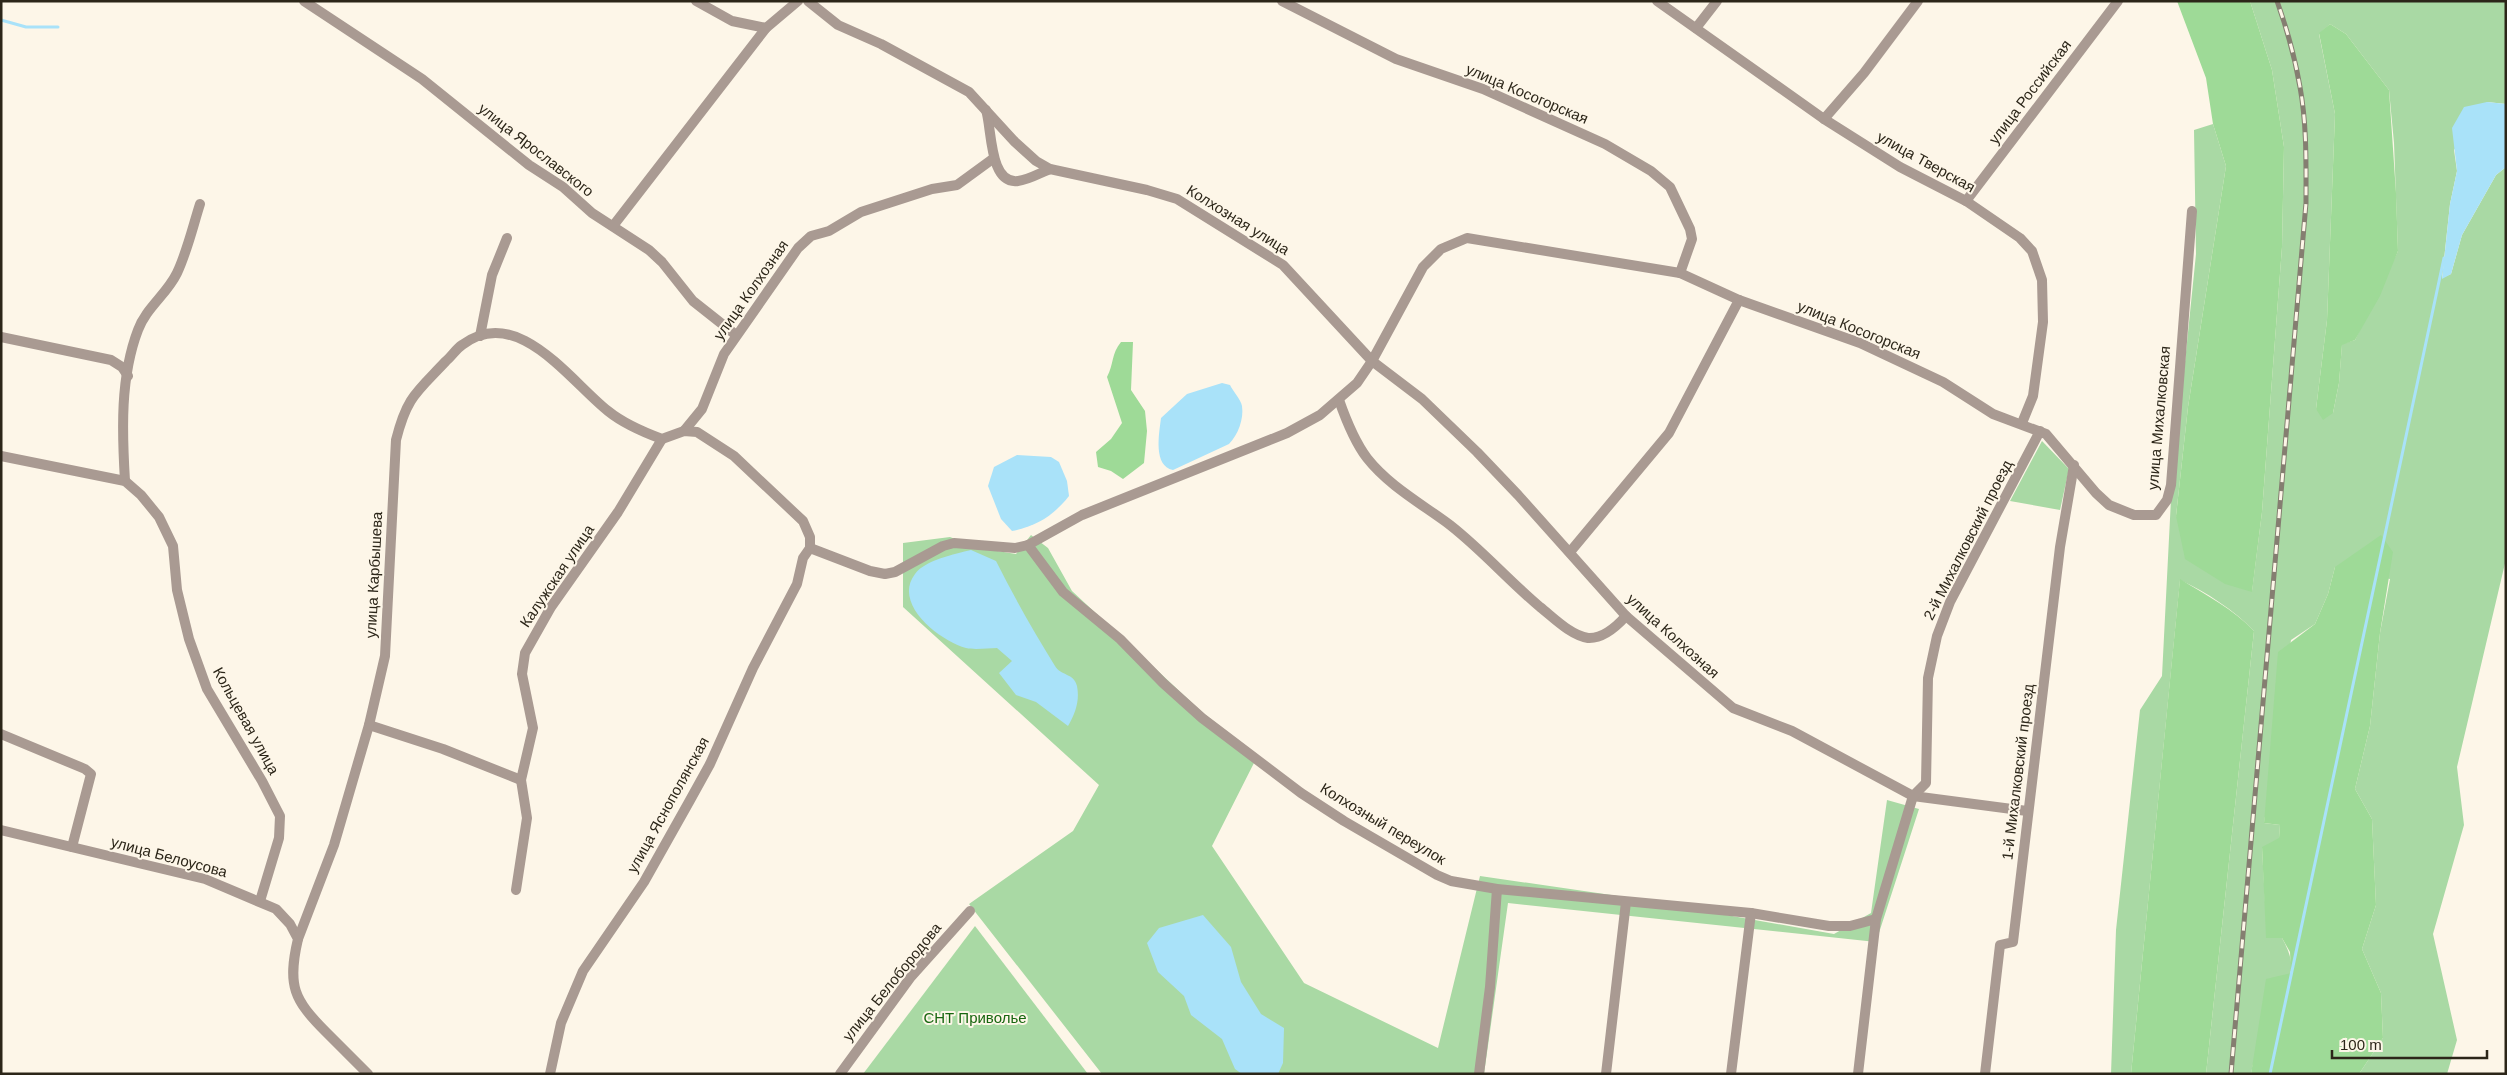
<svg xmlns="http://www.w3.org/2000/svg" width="2507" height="1075" font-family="Arial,sans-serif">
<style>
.green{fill:#a9d9a4;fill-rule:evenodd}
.forest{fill:#9eda97}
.water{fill:#a9e2f9}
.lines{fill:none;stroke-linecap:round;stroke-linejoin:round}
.stream{stroke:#a9e2f9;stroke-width:3}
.minor{stroke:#a99a92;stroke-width:10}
.rail-casing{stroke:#857e71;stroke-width:5}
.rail{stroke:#fdf6e8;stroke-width:3;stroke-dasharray:9;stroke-linecap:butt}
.labels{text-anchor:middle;stroke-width:4;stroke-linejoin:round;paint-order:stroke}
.street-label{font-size:15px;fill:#2c2619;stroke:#fdf6e8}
.park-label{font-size:15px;fill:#17660f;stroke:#fdf6e8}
</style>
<rect width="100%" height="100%" fill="#fdf6e8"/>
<g class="green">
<path d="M2250 1H2506V104L2487 102 2454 150 2457 171 2450 204 2442 278 2451 274 2462 235 2496 175 2506 167V559L2457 767 2464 825 2433 934 2457 1040 2447 1074H2359L2383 1038 2381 993 2362 949 2376 905 2372 819 2355 789 2370 726 2380 633 2390 579 2335 567 2328 594 2315 624 2291 640 2264 823 2280 825 2279 839 2262 848 2267 938H2282C2288 949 2294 962 2290 975 2280 1009 2257 1038 2251 1074H2206L2254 631C2234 610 2206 592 2180 580L2131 1074H2111L2116 930 2140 710 2162 676 2171 499 2196 254 2194 130 2213 124 2226 166 2188 407 2176 516 2252 591 2262 512 2282 247 2284 147 2272 70ZM2330 24 2346 34 2389 90 2394 143 2398 251 2355 340 2342 344 2339 383 2333 413 2316 409 2327 320 2335 114 2319 34Z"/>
<path d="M2042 441 2069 469 2060 510 2010 501Z"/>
<path d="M1031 535 1048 548 1072 591 1203 713 1258 755 1212 846 1304 983 1438 1048 1480 876 1625 897 1834 934 1871 913 1887 800 1919 809 1876 942 1508 903 1484 1074H1102L969 904 1073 831 1099 785 903 607V543L950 537 979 548 1016 554Z"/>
<path d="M975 926 1088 1074H863Z"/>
</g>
<g class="forest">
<path d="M2177 1H2250L2272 70 2284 147 2282 247 2262 512 2252 592 2225 584 2185 559 2176 516 2188 407 2226 166 2213 124 2206 78Z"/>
<path d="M2330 24 2346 34 2389 90 2396 193 2398 251 2380 296 2355 340 2342 345 2339 383 2333 413 2323 420 2316 409 2327 320 2335 114 2319 33Z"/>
<path d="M1121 342H1133L1131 390 1145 411 1147 431 1144 463 1123 479 1111 471 1098 467 1096 452 1111 439 1122 423 1107 377C1114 364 1111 354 1121 342Z"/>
<path d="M2381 535 2393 552 2380 633 2370 726 2355 789 2372 819 2376 905 2362 949 2381 993 2383 1038 2359 1074H2251L2266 979 2291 973 2290 952 2282 938H2266L2262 847 2279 838 2280 825 2264 823 2278 652 2315 624 2328 594 2335 567Z"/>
<path d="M2180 579C2206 595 2233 609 2254 631L2206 1074H2131Z"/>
</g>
<g class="water">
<path d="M2487 102 2506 104V167L2496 175 2462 235 2451 274 2442 279 2450 204 2457 171 2452 128 2464 107Z"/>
<path d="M1222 383 1230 385C1233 391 1241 400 1242 406 1244 419 1238 435 1229 444L1173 470C1153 466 1159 434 1161 418L1187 394Z"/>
<path d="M1017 455 1051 457 1059 462 1067 481 1069 496C1053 516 1037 526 1012 531L1001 519 988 486 994 467Z"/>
<path d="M971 550 996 561C1014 597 1034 632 1055 666 1061 676 1074 673 1077 686 1080 701 1075 714 1068 726L1036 702 1016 695 999 673 1012 661 997 648C988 648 975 650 966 648 940 641 892 604 915 574 925 560 955 554 971 550Z"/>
<path d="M1203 915 1231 947 1241 982 1261 1014 1284 1028 1283 1063 1278 1074H1242L1235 1069 1222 1039 1191 1015 1184 996 1158 972 1147 943 1159 928Z"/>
</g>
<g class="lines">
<g class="stream">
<path d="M1 20 26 27H58"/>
<path d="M2270 1074 2444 258"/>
</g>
<g class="minor">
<path d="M304 1 422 79 529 165 563 187 592 213 649 250 662 262 693 301 736 335"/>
<path d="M696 1 732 21 766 28"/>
<path d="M808 1 838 25 881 44 969 92 1015 142 1036 161 1050 169 1147 190 1177 199 1283 265 1372 361 1422 399 1477 452 1518 495 1626 616 1733 708 1792 731 1913 796 2027 811"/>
<path d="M1282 1 1396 59 1483 89 1605 144 1651 171 1670 187 1690 229 1692 239 1680 273"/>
<path d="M1657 1 1824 119 1900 167 1966 201 2020 238 2032 251 2042 280 2043 322 2033 396 2022 423"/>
<path d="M1696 28 1717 1"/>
<path d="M986 110C992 128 989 185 1018 181 1028 180 1040 173 1050 169"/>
<path d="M1824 119 1864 73 1918 1"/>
<path d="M1966 201 2118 1"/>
<path d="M613 226 766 28 798 1"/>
<path d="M480 336 492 275 507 238"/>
<path d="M1 337 111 360 122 367 128 376"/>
<path d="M1339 400C1346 420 1354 441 1367 458 1389 486 1422 504 1450 525 1482 550 1509 581 1540 607 1553 617 1570 635 1588 638 1603 639 1617 626 1626 616"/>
<path d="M684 431 702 409 724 354 798 248 811 236 829 231 861 212 932 189 957 185 994 158"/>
<path d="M1 456 125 481 141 495 159 517 173 546 177 590 189 639 207 689 262 781 280 816 279 838 260 901"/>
<path d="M125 481C122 432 120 377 138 330 146 308 167 294 177 273 187 252 193 226 200 204"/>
<path d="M1028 545 1063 592 1120 639 1163 683 1202 718 1301 793 1344 821 1437 875 1451 881 1497 889 1751 913 1829 926H1850L1876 919"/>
<path d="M810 548 870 571 885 574 895 572 943 546 954 543 1015 548 1028 545 1082 515 1287 433 1320 415 1357 383 1372 361 1423 267 1441 249 1467 238 1680 273 1739 300 1860 343 1943 382 1993 414 2046 434 2096 493 2109 505 2134 515H2156L2167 500 2171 485 2192 211"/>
<path d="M1570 552 1669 433 1739 300"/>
<path d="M369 725 443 749 521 780"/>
<path d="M1 734 85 769 91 774 72 847"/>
<path d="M1 830 205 879 276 909 290 924 298 939C287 986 294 1000 326 1032 340 1046 354 1060 368 1074"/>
<path d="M516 890 527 818 521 780 533 728 522 674 525 653 551 607 618 512 662 439"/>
<path d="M298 939 334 845 369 725 385 656 396 440C407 396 417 392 446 361 452 356 456 349 462 345 517 303 570 381 608 411 624 424 643 432 662 439L684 431 697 432 734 456 803 521 810 537V548L803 558 797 584 753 668 710 764 689 802 644 882 583 971 561 1023 550 1074"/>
<path d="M840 1074 910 978 970 911"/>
<path d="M1479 1074 1490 987 1497 889"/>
<path d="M1606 1074 1626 902"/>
<path d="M1731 1074 1751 913"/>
<path d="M1858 1074 1876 919 1913 796 1926 783 1928 678 1937 636 1950 602 2040 431"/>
<path d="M1985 1074 2000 945 2013 942 2060 547 2074 465"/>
</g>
<defs>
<path id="rail" d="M2231 1074 2306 203C2306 165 2307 125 2300 87 2295 58 2287 29 2277 1"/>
</defs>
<use href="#rail" class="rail-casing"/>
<use href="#rail" class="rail"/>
</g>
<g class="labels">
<g class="street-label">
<text transform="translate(2030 92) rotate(-53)" y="5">улица Российская</text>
<text transform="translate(1527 94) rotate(23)" y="5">улица Косогорская</text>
<text transform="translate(536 150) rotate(38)" y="5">улица Ярославского</text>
<text transform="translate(1926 162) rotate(29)" y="5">улица Тверская</text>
<text transform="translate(1238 220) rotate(32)" y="5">Колхозная улица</text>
<text transform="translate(751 290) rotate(-55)" y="5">улица Колхозная</text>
<text transform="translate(1859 330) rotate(22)" y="5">улица Косогорская</text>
<text transform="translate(2159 418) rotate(-85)" y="5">улица Михалковская</text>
<text transform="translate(1968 540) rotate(-63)" y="5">2-й Михалковский проезд</text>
<text transform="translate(374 575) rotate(-87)" y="5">улица Карбышева</text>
<text transform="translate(557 576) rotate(-56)" y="5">Калужская улица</text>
<text transform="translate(1673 636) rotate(42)" y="5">улица Колхозная</text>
<text transform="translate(246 721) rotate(61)" y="5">Кольцевая улица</text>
<text transform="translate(2018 772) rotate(-83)" y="5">1-й Михалковский проезд</text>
<text transform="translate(668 805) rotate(-61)" y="5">улица Яснополянская</text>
<text transform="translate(1383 824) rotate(31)" y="5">Колхозный переулок</text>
<text transform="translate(169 857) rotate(15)" y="5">улица Белоусова</text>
<text transform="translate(892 982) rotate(-51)" y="5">улица Белобородова</text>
</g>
<g class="park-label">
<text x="975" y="1023">СНТ Приволье</text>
</g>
</g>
<rect width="2507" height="1075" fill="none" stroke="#2c2619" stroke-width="5"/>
<path d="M2332 1050v8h155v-8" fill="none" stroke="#2c2619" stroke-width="2.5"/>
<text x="2340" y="1050" font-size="15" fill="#2c2619" stroke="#fdf6e8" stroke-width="4" paint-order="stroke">100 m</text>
</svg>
